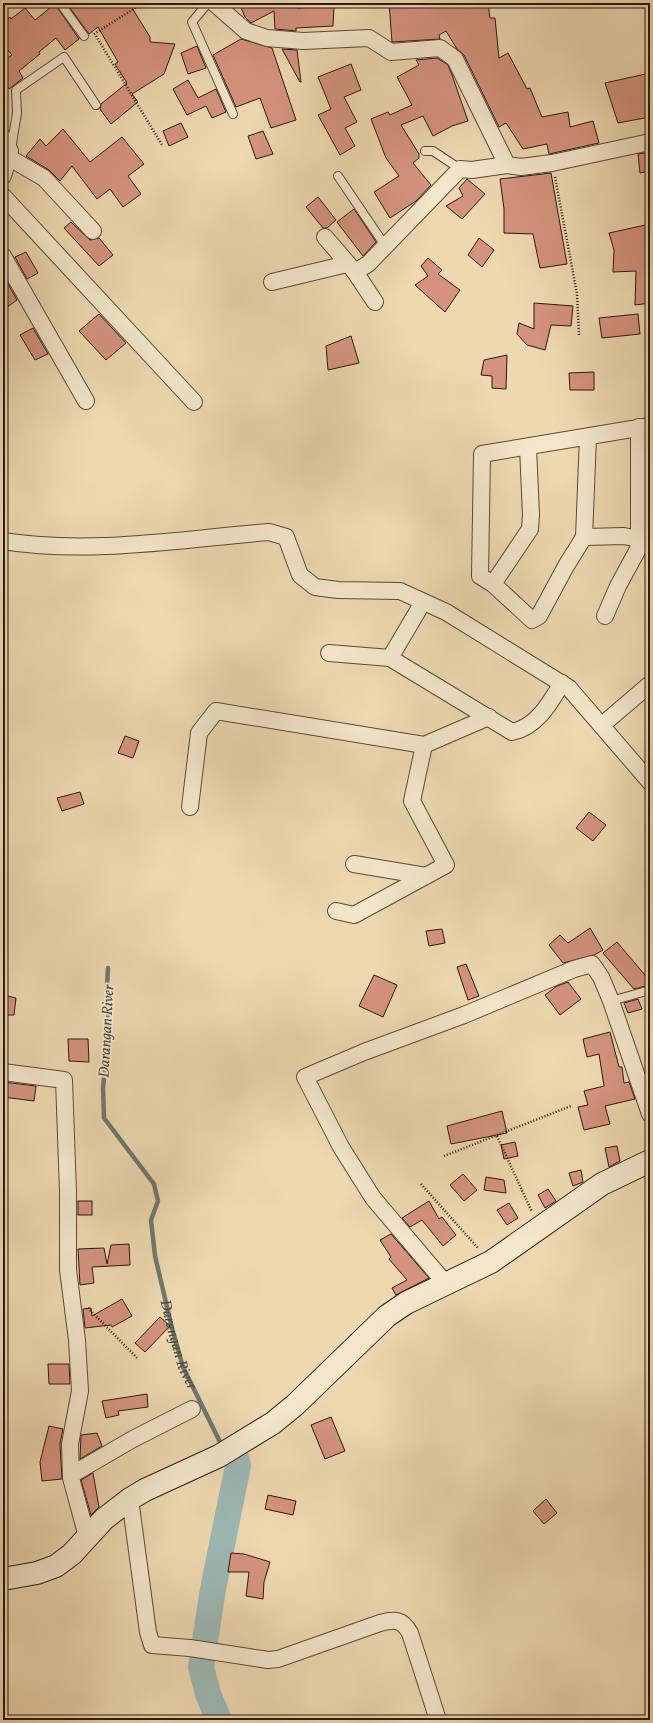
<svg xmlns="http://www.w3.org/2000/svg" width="653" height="1723" font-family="Vollkorn,serif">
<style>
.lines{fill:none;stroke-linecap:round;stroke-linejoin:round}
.stream{stroke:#6e7872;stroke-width:4.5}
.river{stroke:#9cb8b4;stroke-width:26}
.building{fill:#d5937e;stroke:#291910}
.lane-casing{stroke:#5a4938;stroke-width:10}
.street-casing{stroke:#5a4938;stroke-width:18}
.secondary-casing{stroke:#291910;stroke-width:24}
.path{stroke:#291910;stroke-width:2.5;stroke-dasharray:1 2;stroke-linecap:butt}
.lane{stroke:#f3e6cb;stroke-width:8}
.street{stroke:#f3e6cb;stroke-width:16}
.secondary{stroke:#f3e6cb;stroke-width:22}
.labels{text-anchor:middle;stroke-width:4;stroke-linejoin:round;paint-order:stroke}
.water-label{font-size:15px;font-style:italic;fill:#4c4941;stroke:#f3e6cb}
</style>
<rect width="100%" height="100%" fill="#edd8af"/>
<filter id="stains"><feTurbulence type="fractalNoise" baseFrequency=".005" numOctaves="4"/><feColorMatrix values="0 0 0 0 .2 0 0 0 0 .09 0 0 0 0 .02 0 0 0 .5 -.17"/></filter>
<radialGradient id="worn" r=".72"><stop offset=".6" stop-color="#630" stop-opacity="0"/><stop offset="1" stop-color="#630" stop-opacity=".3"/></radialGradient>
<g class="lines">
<path class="stream" id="s1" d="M108 968 107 986 109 1035 103 1087 104 1118 154 1184 158 1201 151 1220 155 1256 172 1328 183 1367 222 1446"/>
<path class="river" d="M219 1720 208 1694 201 1667 213 1589 238 1466 236 1457"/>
</g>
<g class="building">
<path d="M76 3H129L150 37V42L175 44 164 74 132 94 138 102 111 124 100 109 101 104 127 83 115 64 118 62 98 27 89 34 70 8Z"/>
<path d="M239 3H296L297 8 334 6 333 26 296 28V31L275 29 274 11 251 23 245 17Z"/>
<path d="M389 3H488L490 18H495L499 58 508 53 527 89 530 88 542 117 568 112 570 127 593 121 599 143 549 154 547 144 523 149 506 123 499 127 464 55 457 49 446 31 439 35 440 39 392 42Z"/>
<path d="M55 4 79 39 65 50 56 38 39 52 40 54 19 71 23 78 9 89 3 81V61L12 55 3 44V22L10 17 11 19 25 8 35 20Z"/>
<path d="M241 39 272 48 296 120 271 128 260 98 236 107 213 55Z"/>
<path d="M197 46 206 68 188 74 181 53Z"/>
<path d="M282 49 297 50 301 82H300Z"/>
<path d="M437 58 448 65 452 75 468 121 452 126 433 136 423 116 401 125 419 154V158L413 163 431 185 416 201 390 218 374 192 399 176 386 158 371 119 388 112 390 115 412 105 397 77 419 65 416 60Z"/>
<path d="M351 64 361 90 344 97 357 122 345 128 355 146 340 155 318 115 331 109 318 77Z"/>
<path d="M650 73V117L618 123 605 83Z"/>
<path d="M188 80 198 98 216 89 226 112 212 118 206 106 187 115 173 89Z"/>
<path d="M181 123 188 137 169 146 163 131Z"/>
<path d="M63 129 90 162 122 137 144 164 128 176 141 194 123 207 110 189 97 199 72 166 60 181 49 170 26 156 40 139 46 146Z"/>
<path d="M263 131 273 154 256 159 248 136Z"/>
<path d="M650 152V171L640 173 638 154Z"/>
<path d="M551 173 567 264 540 268 533 234 504 233V209L500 179Z"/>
<path d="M467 179 485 194 462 219 446 206 463 196 459 188Z"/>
<path d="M318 197 336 220 327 228H323L306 207Z"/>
<path d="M354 209 376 242 363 256 337 222Z"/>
<path d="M71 222 90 240 99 238 113 255 99 266 64 228Z"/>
<path d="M650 224V303L635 305 636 271 613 272 614 250 609 233Z"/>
<path d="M479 238 494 250 482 267 468 255Z"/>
<path d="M26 252 38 273 27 279 15 257Z"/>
<path d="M428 258 442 270 438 274 460 290 445 312 415 285 428 276 421 266Z"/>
<path d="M3 275 17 300 3 310Z"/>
<path d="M534 303 573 306 571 326 551 325 545 350 527 345 517 334 519 323 534 329Z"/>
<path d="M99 314 126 343 106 360 79 331Z"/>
<path d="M638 314 640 334 602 338 599 318Z"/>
<path d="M33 328 48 354 35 360 20 335Z"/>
<path d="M351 336 359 363 328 370 326 346Z"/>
<path d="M507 355 506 389 492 388V376L481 375 484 360Z"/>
<path d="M594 372V390H570L569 373Z"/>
<path d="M125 736 139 741 133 758 118 753Z"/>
<path d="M80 792 84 804 62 811 57 798Z"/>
<path d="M589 812 606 825 593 841 576 828Z"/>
<path d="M590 928 603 950 594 955 563 963 549 945 560 935 568 943Z"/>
<path d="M442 929 445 943 429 946 426 931Z"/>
<path d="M617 942 650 981V985L634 989 603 953Z"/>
<path d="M466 964 479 996 468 1000 457 967Z"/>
<path d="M374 975 397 985 383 1017 359 1006Z"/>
<path d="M568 982 581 999 560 1015 545 995 557 986Z"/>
<path d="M3 995 16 998 14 1015H3Z"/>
<path d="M638 999 642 1009 628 1013 624 1003Z"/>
<path d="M610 1032 619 1067H622L624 1083 629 1082 635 1099 605 1106 610 1124 584 1130 578 1107 588 1105 584 1091 604 1086 599 1054 587 1057 583 1039Z"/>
<path d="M68 1039H88L89 1062 69 1061Z"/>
<path d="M3 1082 36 1086 34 1101 3 1097Z"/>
<path d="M502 1111 507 1133 451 1144 447 1126Z"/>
<path d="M515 1142 518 1156 504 1159 501 1145Z"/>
<path d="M617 1146 620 1161 609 1167 605 1148Z"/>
<path d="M581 1170 583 1182 573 1186 569 1173Z"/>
<path d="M463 1174 477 1190 464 1201 450 1185Z"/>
<path d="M486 1177 504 1180 506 1193 484 1190Z"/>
<path d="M548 1189 556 1201 545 1208 538 1195Z"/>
<rect x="78" y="1201" width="14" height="14"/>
<path d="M429 1201 439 1219 442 1217 456 1235 443 1246 422 1220 410 1227 402 1218Z"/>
<path d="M509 1203 518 1218 507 1225 497 1210Z"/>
<path d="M391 1234 429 1278 396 1295 392 1288 407 1280 389 1259 391 1257 380 1240Z"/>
<path d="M129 1244 130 1265 92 1267 94 1283 80 1285 78 1249 104 1248 107 1264 111 1245Z"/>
<path d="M122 1299 132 1316 112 1327 111 1325 85 1328 83 1309 91 1308 92 1316Z"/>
<path d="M160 1317 170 1326 145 1352 135 1343Z"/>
<path d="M48 1364H69L70 1384H49Z"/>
<path d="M147 1394 148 1407 118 1411 119 1415 106 1418 102 1401Z"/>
<path d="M331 1417 345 1451 325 1459 311 1425Z"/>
<path d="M49 1426 63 1429 60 1444 62 1479 42 1481 40 1462Z"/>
<path d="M97 1433 102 1446 80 1459 81 1435Z"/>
<path d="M93 1473 99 1507 91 1515 81 1480Z"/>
<path d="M268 1495 296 1501 293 1515 265 1509Z"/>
<path d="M546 1499 557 1513 544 1524 533 1511Z"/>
<path d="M231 1553 244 1554 270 1562 264 1582 263 1599 246 1596 249 1572H228Z"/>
</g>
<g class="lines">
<defs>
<g id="lane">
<path d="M60 3 84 36"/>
<path d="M208 3 192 22 233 114"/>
<path d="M11 149 17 113 16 90 64 57 96 105"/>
<path d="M425 151H433L460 169"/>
<path d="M338 176 386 247"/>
<path d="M611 1001 650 990"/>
</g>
<g id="street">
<path d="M214 3 246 31 267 38 303 41 369 38 391 52 440 48 455 59 507 165 521 167 552 163 650 142"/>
<path d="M3 137 10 151 3 176"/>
<path d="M8 157 44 178 93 231"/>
<path d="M3 196 194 402"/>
<path d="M325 237 355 272 375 302"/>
<path d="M3 256 86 401"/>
<path d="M355 272 368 264 460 169 472 170 507 165"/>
<path d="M272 282 347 264"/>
<path d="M588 437 584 537 566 566 539 616 532 620 493 584 480 576 482 454 650 426"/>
<path d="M584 537 624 536 643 540 650 539"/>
<path d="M3 541C90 555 181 539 269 532L286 537 300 575 315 587 338 590 400 591 446 612 569 688 650 782"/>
<path d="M493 584 530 529 531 515 528 447"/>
<path d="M605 616 618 586 643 540 639 530V427"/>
<path d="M329 653 390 658 512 732C537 727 550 703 562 683"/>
<path d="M390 658 423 602"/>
<path d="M602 725 650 684"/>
<path d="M190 807 199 733 216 711 424 745 489 717"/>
<path d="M354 864 426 876"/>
<path d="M336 911 354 915 446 865 412 801 424 745"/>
<path d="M3 1072 64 1080 68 1192V1270L77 1340 80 1391 70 1444 71 1478 87 1537"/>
<path d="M446 1284 373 1198 341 1147 305 1077 364 1052 464 1015 574 969 592 964 601 977 611 1001 650 1114"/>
<path d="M71 1475 133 1439 192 1409"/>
<path d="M130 1499 148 1632 152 1645 190 1648 268 1660 278 1659 380 1623C395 1619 402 1619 410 1633L438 1720"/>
</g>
<path id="secondary" d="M3 1579 37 1573 56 1566 72 1554 104 1519 130 1499 145 1490 219 1456 273 1423 295 1405 387 1316 406 1303 491 1262 602 1184 650 1161"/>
</defs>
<use href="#lane" class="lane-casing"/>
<use href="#street" class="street-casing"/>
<use href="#secondary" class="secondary-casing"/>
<g class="path">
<path d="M94 34 135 8 139 3"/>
<path d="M96 36 162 145"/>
<path d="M555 177 577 294 579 335"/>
<path d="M497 1136 532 1212"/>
<path d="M444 1156 571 1106"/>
<path d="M421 1184 478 1248"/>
<path d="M88 1308 138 1359"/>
</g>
<use href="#lane" class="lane"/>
<use href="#street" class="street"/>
<use href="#secondary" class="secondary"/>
</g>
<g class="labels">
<g class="water-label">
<text transform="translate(106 1031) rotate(-87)" y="5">Darangan River</text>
<text dy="5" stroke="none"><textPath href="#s1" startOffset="399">Darangan River</textPath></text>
</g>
</g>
<rect width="653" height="1723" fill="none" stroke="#edd8af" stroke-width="16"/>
<rect x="4" y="4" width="645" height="1715" fill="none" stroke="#291910" stroke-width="2"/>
<rect x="8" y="8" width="637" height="1707" fill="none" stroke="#291910"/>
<rect width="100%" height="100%" filter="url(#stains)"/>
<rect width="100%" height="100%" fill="url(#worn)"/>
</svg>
